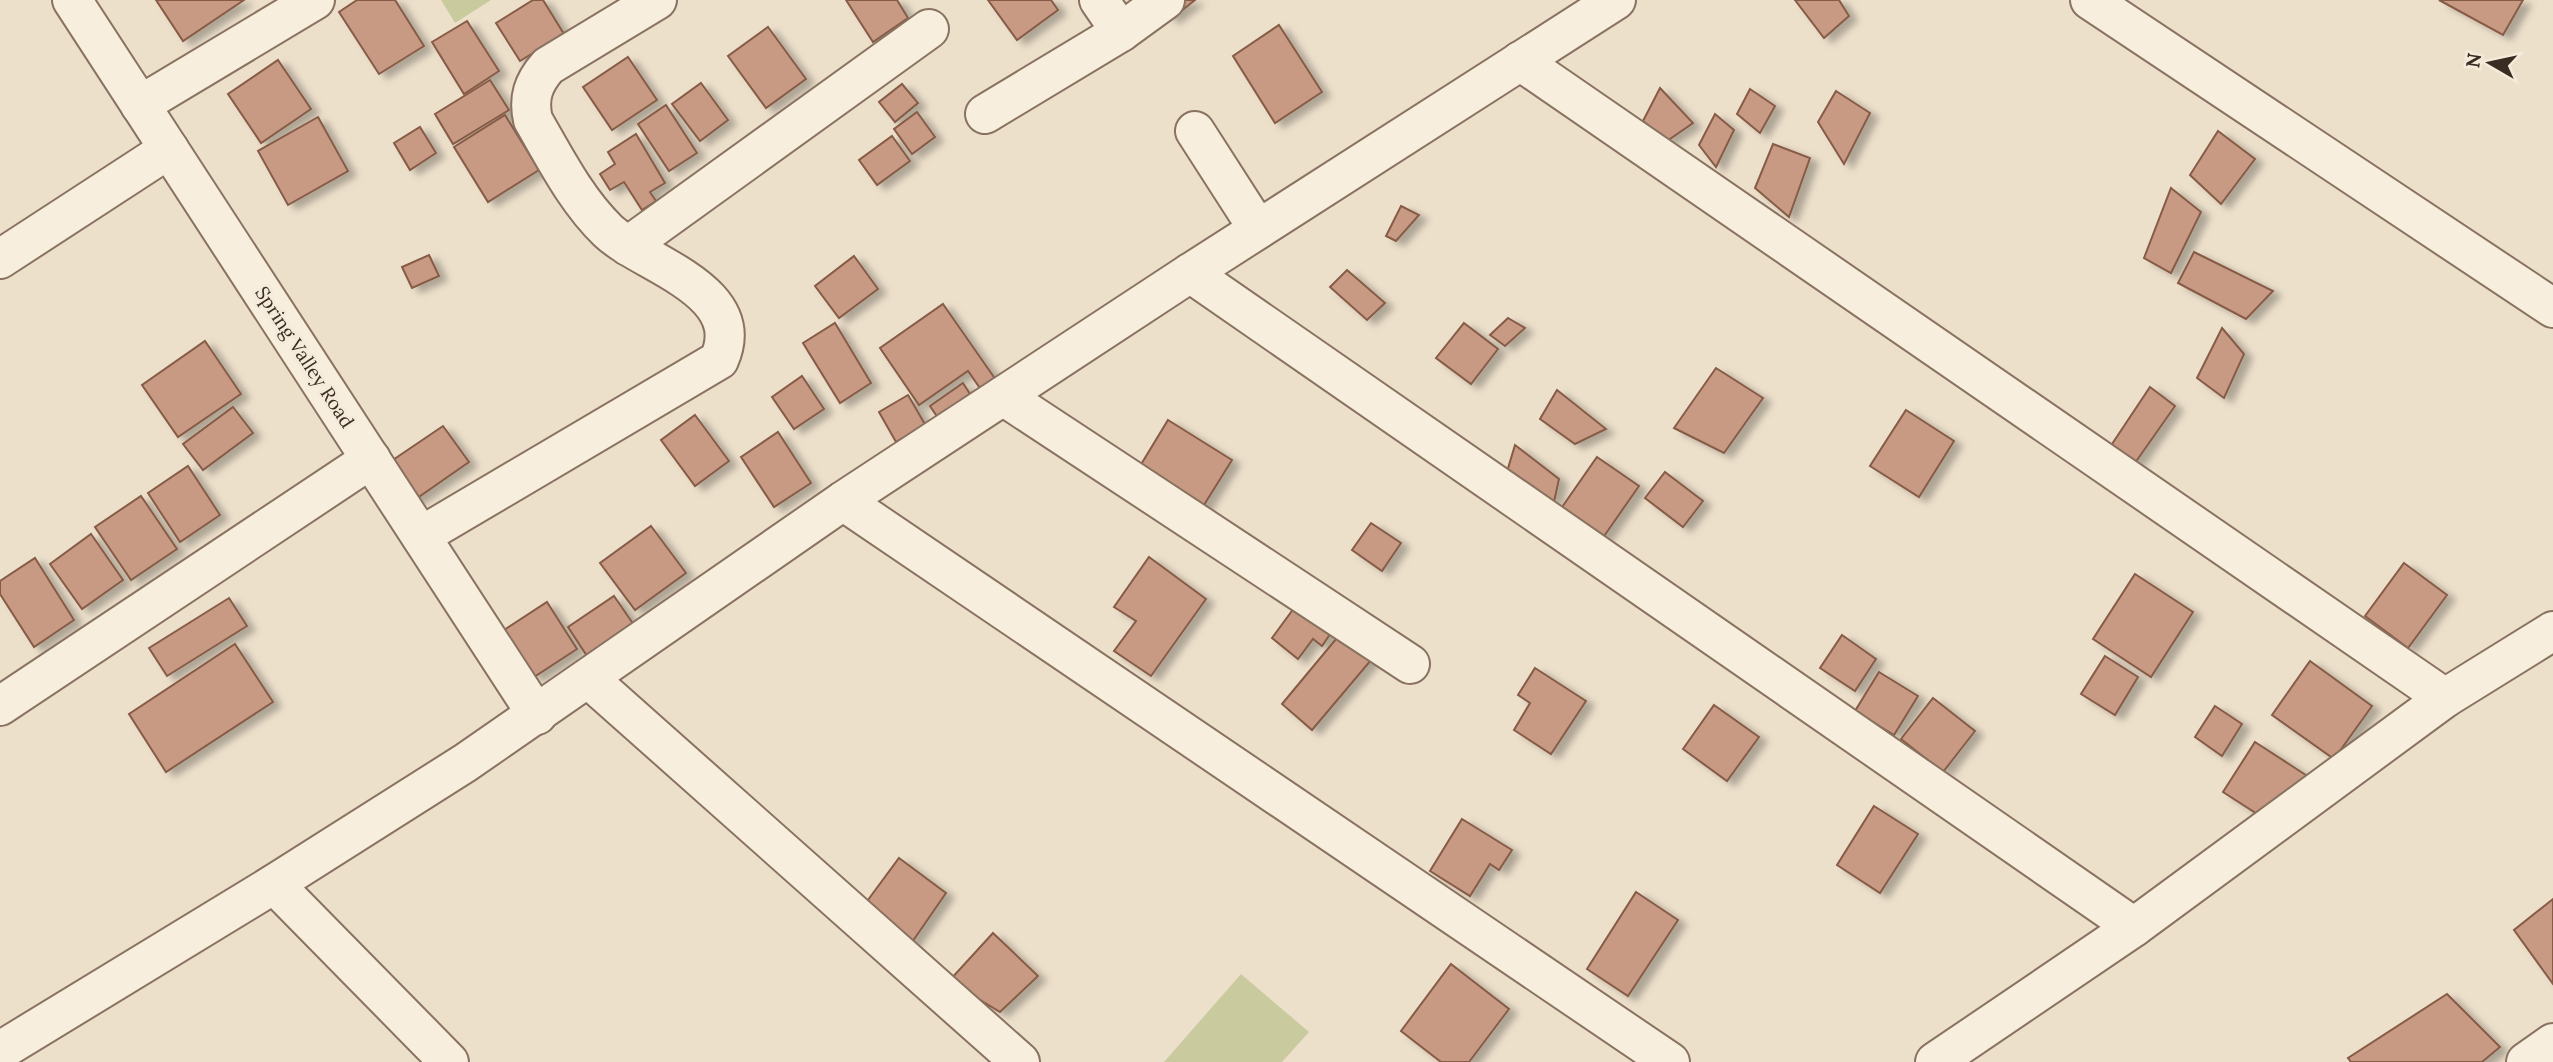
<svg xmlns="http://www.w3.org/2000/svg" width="2553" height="1062" font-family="Lora,serif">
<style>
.pitch{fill:#c9cb9f}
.building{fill:#c89a83;stroke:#865b47;stroke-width:2;filter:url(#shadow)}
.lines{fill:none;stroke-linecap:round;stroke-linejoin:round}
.minor-casing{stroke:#897260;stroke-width:42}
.minor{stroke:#f7eede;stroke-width:38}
.labels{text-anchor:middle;stroke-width:6;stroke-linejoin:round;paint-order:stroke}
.street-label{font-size:19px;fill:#3a2c22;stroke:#f4ebda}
</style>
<defs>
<filter id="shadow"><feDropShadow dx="8" dy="4.5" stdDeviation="3.5" flood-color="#0004"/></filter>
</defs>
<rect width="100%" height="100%" fill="#ede0cb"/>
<g class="pitch">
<path d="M441 0H491L455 23Z"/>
<path d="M1241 974 1309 1032 1282 1062H1164Z"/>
</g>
<g class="building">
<path d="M156 0H244L183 41Z"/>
<path d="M357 0H395L424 46 379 74 339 12Z"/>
<path d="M533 0H543L564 34 520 61 496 23Z"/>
<path d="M846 0H897L908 18 873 42Z"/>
<path d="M988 0H1051L1058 10 1017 40Z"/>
<path d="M1156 0H1195L1171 19Z"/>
<path d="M1795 0H1839L1849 16 1824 38Z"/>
<path d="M2439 0H2523L2503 35Z"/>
<path d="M467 21 499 71 464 94 432 42Z"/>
<path d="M1279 25 1322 92 1275 123 1233 56Z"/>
<path d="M768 27 806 79 766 108 728 56Z"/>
<path d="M628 57 657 100 612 130 583 87Z"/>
<path d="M278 60 311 109 261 143 228 94Z"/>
<path d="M490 80 509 110 453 144 435 114Z"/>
<path d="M701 83 728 120 700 141 672 104Z"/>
<path d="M902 84 918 103 895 122 879 102Z"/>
<path d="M1660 88 1693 123 1667 141 1643 121Z"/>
<path d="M1750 89 1775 106 1760 133 1737 114Z"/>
<path d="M1836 91 1870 113 1844 164 1818 122Z"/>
<path d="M666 105 697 153 669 171 638 124Z"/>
<path d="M917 112 935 137 912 154 894 129Z"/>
<path d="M1715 114 1734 130 1716 167 1699 145Z"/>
<path d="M505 115 539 170 488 202 454 147Z"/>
<path d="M318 117 348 171 288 205 258 151Z"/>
<path d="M420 127 436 153 410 170 394 143Z"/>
<path d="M2218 131 2255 159 2221 204 2190 175Z"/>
<path d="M636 134 665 183 650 192 656 201 642 210 624 182 610 190 600 174 615 164 608 152Z"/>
<path d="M892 136 910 161 877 185 859 160Z"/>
<path d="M1773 144 1810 158 1789 217 1755 188Z"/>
<path d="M2171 188 2201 212 2171 273 2144 258Z"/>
<path d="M1401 206 1419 215 1396 241 1386 236Z"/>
<path d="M2194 252 2273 291 2246 319 2178 283Z"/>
<path d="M429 255 439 276 412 288 402 267Z"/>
<path d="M854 256 878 289 839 318 815 286Z"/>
<path d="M1347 270 1385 303 1367 320 1330 287Z"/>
<path d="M943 304 996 380 982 391 968 371 919 405 880 348Z"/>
<path d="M1508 318 1525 328 1505 346 1490 335Z"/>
<path d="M835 323 871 383 840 403 803 343Z"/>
<path d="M1464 323 1498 349 1471 384 1436 358Z"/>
<path d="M2222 328 2244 354 2224 398 2197 378Z"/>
<path d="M205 341 241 394 178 437 142 385Z"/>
<path d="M1716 368 1763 398 1724 453 1674 428Z"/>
<path d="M802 376 824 409 794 429 772 397Z"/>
<path d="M963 383 977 405 944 427 930 406Z"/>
<path d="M2150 387 2175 406 2135 463 2108 450Z"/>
<path d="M1557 390 1606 429 1575 444 1540 419Z"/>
<path d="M908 395 926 426 896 442 879 412Z"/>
<path d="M233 407 253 433 203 470 183 444Z"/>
<path d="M1906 410 1954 441 1919 497 1870 466Z"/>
<path d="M695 415 729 461 695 486 661 440Z"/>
<path d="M1168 420 1232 460 1194 521 1131 481Z"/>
<path d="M443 426 469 462 413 501 387 464Z"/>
<path d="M778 432 811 483 774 507 741 457Z"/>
<path d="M1515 445 1559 479 1554 502 1506 475Z"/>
<path d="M1597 457 1639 486 1602 539 1560 510Z"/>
<path d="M188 466 220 515 180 542 148 493Z"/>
<path d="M1665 472 1703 501 1683 527 1645 498Z"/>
<path d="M141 496 177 549 131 580 95 527Z"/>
<path d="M1371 523 1401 543 1382 571 1352 550Z"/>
<path d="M651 526 686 573 635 610 600 563Z"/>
<path d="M91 534 123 580 82 609 50 564Z"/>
<path d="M1149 557 1206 599 1151 676 1114 651 1136 621 1114 607Z"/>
<path d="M35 558 74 620 34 647 0 594V581Z"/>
<path d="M2404 563 2447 595 2408 648 2365 616Z"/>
<path d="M2135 574 2193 612 2151 677 2093 639Z"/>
<path d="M614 596 634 625 587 656 568 627Z"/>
<path d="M229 598 247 626 167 676 149 648Z"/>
<path d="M1300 600 1335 627 1322 646 1313 639 1298 659 1272 638Z"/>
<path d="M547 602 577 649 534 677 504 630Z"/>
<path d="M1346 627 1377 653 1312 730 1282 704Z"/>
<path d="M1842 635 1876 659 1855 691 1820 668Z"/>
<path d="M235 644 273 702 166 772 129 714Z"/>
<path d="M2105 656 2138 677 2115 715 2081 694Z"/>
<path d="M2310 661 2372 706 2334 759 2272 715Z"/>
<path d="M1535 668 1586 701 1551 754 1514 730 1530 703 1518 695Z"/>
<path d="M1879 672 1918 696 1894 735 1855 711Z"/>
<path d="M1933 698 1975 731 1943 772 1901 739Z"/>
<path d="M1714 705 1759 737 1727 781 1683 749Z"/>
<path d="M2215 706 2242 724 2222 756 2195 737Z"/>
<path d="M2255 742 2315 781 2265 819 2223 792Z"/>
<path d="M1874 806 1918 834 1880 893 1837 865Z"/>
<path d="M1462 819 1512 850 1499 870 1490 864 1470 896 1430 871Z"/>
<path d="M899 858 946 893 908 948 862 908Z"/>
<path d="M1636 892 1678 920 1628 996 1587 969Z"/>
<path d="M2553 899V984L2514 930Z"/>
<path d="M993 933 1038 976 1000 1012 949 981Z"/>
<path d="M1451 964 1509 1009 1469 1062H1441L1401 1031Z"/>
<path d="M2447 994 2500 1047 2482 1062H2351L2348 1058Z"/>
</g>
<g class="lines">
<defs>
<g id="minor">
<path d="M72 0 537 715"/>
<path d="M1099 0 1121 32"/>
<path d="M2090 0 2553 308"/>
<path d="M1520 61 2445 698"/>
<path d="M140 105 315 0"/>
<path d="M985 114 1121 32 1165 0"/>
<path d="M1195 131 1258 229"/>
<path d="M628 246 929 29"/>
<path d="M0 259 169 149"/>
<path d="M1190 273 2134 927"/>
<path d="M1003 396 1410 664"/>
<path d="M843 501 1670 1062"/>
<path d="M421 536 719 360C750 290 644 265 608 231 576 200 555 158 533 120 528 98 533 83 548 66L657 0"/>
<path d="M589 679 1020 1062"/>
<path d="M0 706 371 459"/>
<path d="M274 884 449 1062"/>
<path d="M0 1051 274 884 465 763 843 501 1190 273 1616 0"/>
<path d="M1935 1062 2134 927 2445 698 2553 631"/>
<path d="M2526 1062 2553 1043"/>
</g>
</defs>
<use href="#minor" class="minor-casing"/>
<use href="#minor" class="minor"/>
</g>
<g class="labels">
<g class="street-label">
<text transform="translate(305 357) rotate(57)" y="7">Spring Valley Road</text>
</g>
</g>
<g transform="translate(2490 63) rotate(279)" stroke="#f4ebda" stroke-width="5" paint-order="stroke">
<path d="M0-5L12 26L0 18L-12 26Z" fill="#3a2c22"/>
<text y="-10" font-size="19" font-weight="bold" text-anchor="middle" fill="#3a2c22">N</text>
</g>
</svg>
